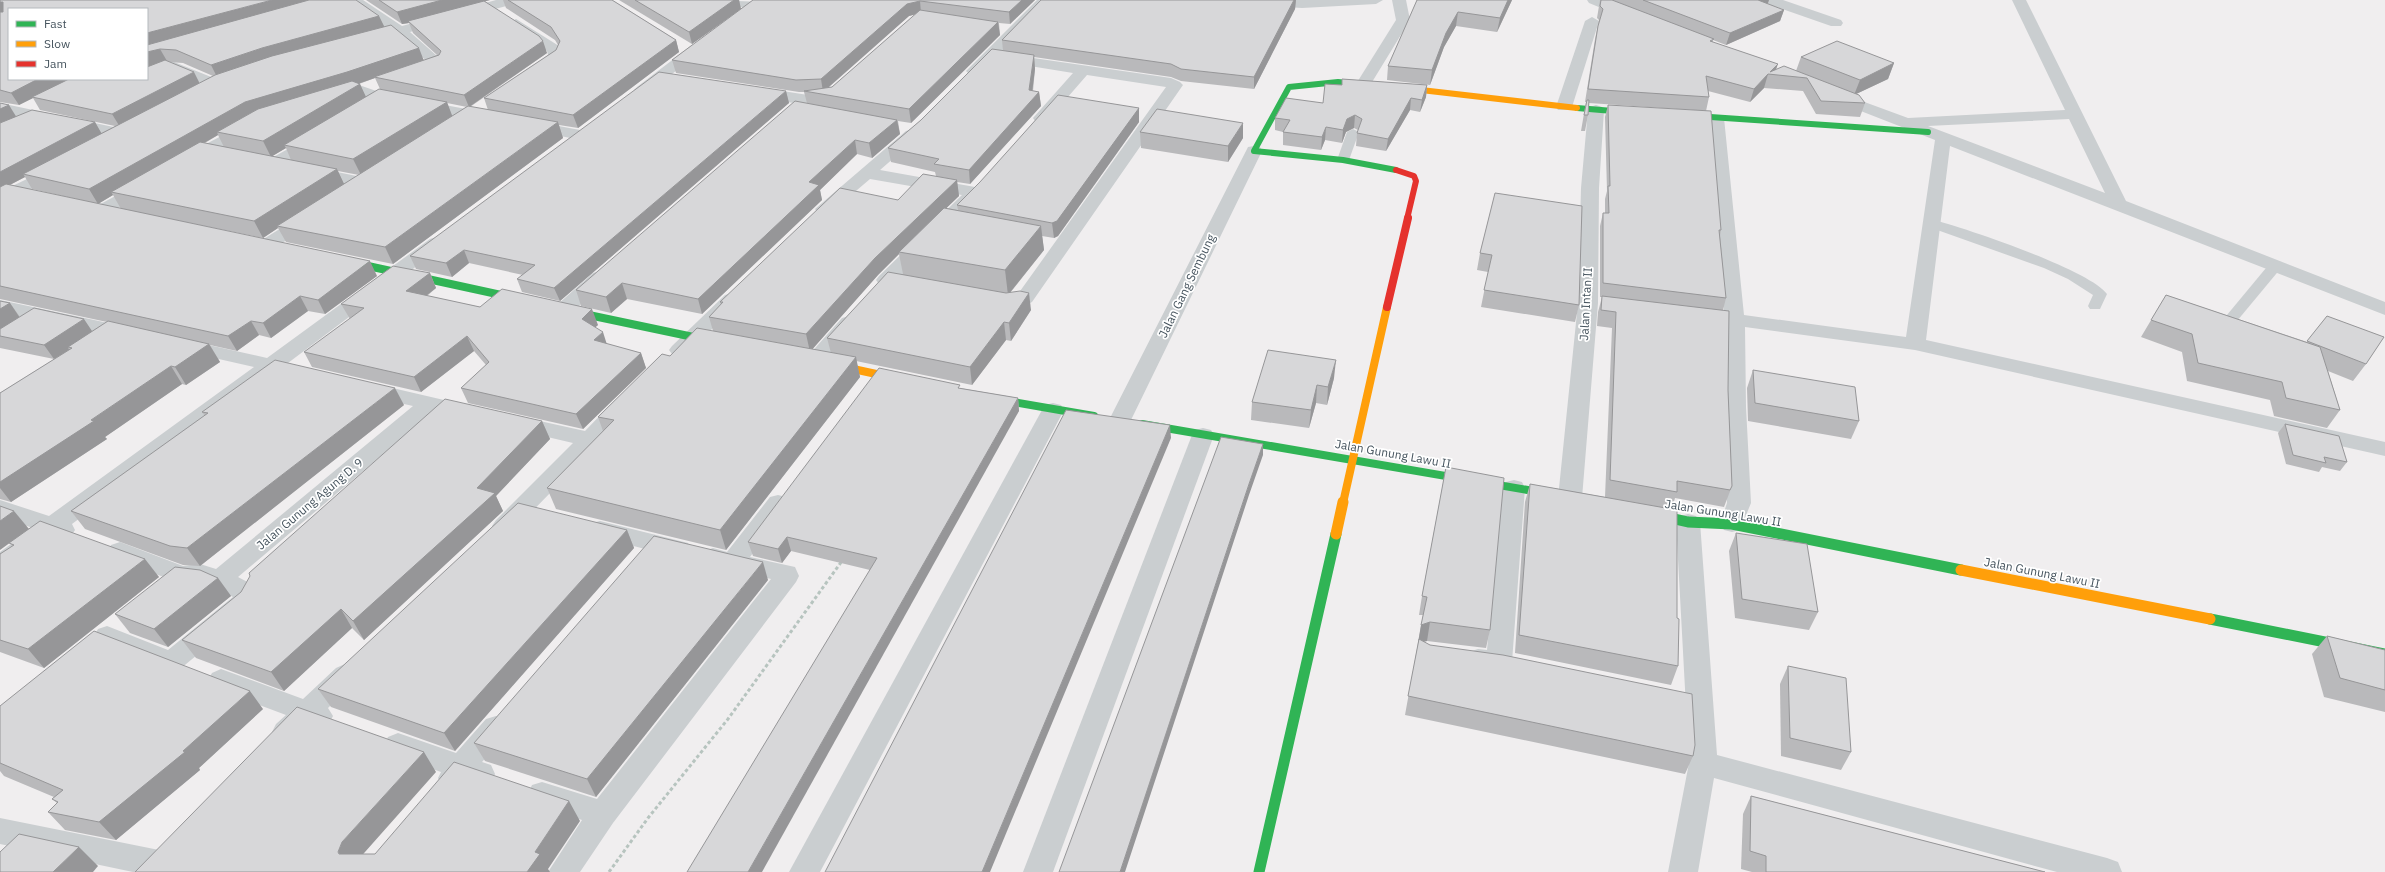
<svg xmlns="http://www.w3.org/2000/svg" width="2385" height="872" font-family="'IBM Plex Sans',sans-serif">
<style>
.lines{fill:none;stroke-linecap:round;stroke-linejoin:round}
.path{stroke:#b7c4bf;stroke-width:3;stroke-dasharray:3.5 2.5;stroke-linecap:butt}
.lane{fill:#caced0;fill-rule:evenodd}
.street{fill:#caced0;fill-rule:evenodd}
.fast-far2{stroke:#30b455;stroke-width:6}
.fast-far1{stroke:#30b455;stroke-width:8}
.fast{stroke:#30b455;stroke-width:11}
.slow-far2{stroke:#ff9f0a;stroke-width:6}
.slow-far1{stroke:#ff9f0a;stroke-width:8}
.slow{stroke:#ff9f0a;stroke-width:11}
.jam-far1{stroke:#e5322d;stroke-width:6}
.jam{stroke:#e5322d;stroke-width:8}
.wall{fill:#b9b9bb;fill-rule:evenodd}
.shaded-wall{fill:#969698}
.building{fill:#d7d7d9;stroke:#969698}
.labels{text-anchor:middle;stroke-width:3.5;stroke-linejoin:round;paint-order:stroke}
.street-label{font-size:12px;fill:#45535d;stroke:#fff}
</style>
<rect width="100%" height="100%" fill="#f0eeef"/>
<g class="lines">
<path class="path" d="M609 872 648 818 728 719 842 561"/>
<g class="lane">
<path d="M1353 129 1359 132 1349 160 1347 162H1339L1337 160 1347 132Z"/>
<path d="M1930 219C1963 227 2090 270 2107 294L2100 309H2090L2088 306 2093 295 2068 279 2044 268 1926 226 1924 223 1926 220Z"/>
<path d="M2276 261 2281 262 2282 265 2281 268 2227 333H2217L2215 330 2217 327 2271 262Z"/>
</g>
<g class="street">
<path d="M347 0H363L402 26 496 0H519L517 3 410 32 445 63 443 66 418 76 410 71 413 68 428 62 397 36 370 43 365 42 363 39 365 36 388 30Z"/>
<path d="M710 0 764 2 766 5C761 11 715 6 710 0Z"/>
<path d="M1037 0H1052L979 74H969L966 71Z"/>
<path d="M1230 0H1383L1376 4 1302 8 1237 4Z"/>
<path d="M1392 0H1406L1410 20 1369 87H1359L1356 84 1396 20Z"/>
<path d="M1587 0H1606L1633 11 1635 14 1633 17H1623L1589 3Z"/>
<path d="M1763 0H1783L1841 20 1843 23 1841 26H1831L1765 3Z"/>
<path d="M2012 0H2026L2126 201 2385 302V315L1950 146 1926 340 2385 442V456L1915 350 1745 327 1746 407 1751 503 1740 530 1732 532 1724 530 1720 524 1727 503 1724 407 1725 325 1713 322 1710 318 1713 314 1724 313 1708 118 1710 115H1722L1724 118 1744 315 1906 337 1935 140 1830 99 1827 96 1830 93H1840L1908 118 2065 110ZM2069 119 2105 193 1928 126Z"/>
<path d="M1592 17 1599 21 1572 107 1570 110H1558L1556 107 1585 21Z"/>
<path d="M516 19 559 46 563 56 561 59 541 73H531L528 70 548 55 547 51 511 26 509 23Z"/>
<path d="M697 44 702 45 704 48 702 51 647 93H637L634 90 637 87 692 45Z"/>
<path d="M1005 54 1171 78 1180 82 1183 85 1032 302C1020 309 1008 309 995 306L992 302 995 298 1018 294 1166 87 1087 75 1047 121H1035L1033 118 1073 73 1000 61 998 58Z"/>
<path d="M174 62 221 81 224 84 221 87H211L172 71C162 72 155 80 145 79H147V69L159 64Z"/>
<path d="M359 85 385 94 488 113 494 115 496 118 494 121 488 123 382 103 359 95 335 102 327 97 329 94Z"/>
<path d="M758 87 808 95 821 93 833 88 841 93C827 113 773 100 753 95L750 92Z"/>
<path d="M0 103 123 129 129 131 131 134 129 137 123 139 0 113Z"/>
<path d="M1596 105 1602 107 1604 110 1599 188 1598 303 1582 498 1578 504 1570 506 1562 504 1558 498 1578 303 1581 188 1588 110 1590 107Z"/>
<path d="M532 121 580 130 586 132 588 135 586 138 580 140 526 129 524 126 526 123Z"/>
<path d="M248 122 254 124 256 127 254 130 197 163H185L183 159 185 155Z"/>
<path d="M912 129 918 131 920 134 918 137 880 170 975 187 981 188 984 192 893 284 886 286 879 284 876 280 879 276 962 195 870 179 830 213H818L815 209 906 131Z"/>
<path d="M315 134 321 136 323 139 321 142 280 168H268L266 164 268 160Z"/>
<path d="M1254 146 1260 147 1262 151 1131 420 1128 425 1120 427 1112 425 1109 420 1246 151 1248 147Z"/>
<path d="M56 165 62 166 64 170 62 174 0 204V192Z"/>
<path d="M313 167 371 179 374 183 371 187 365 188 307 176 305 172 307 168Z"/>
<path d="M143 181 149 182 152 186 149 190 107 215H95L92 211 95 207Z"/>
<path d="M308 214 314 215 317 219 314 223 274 248H262L259 244 262 240 302 215Z"/>
<path d="M436 237 442 239 445 243 442 247 288 363 290 367 287 372H275L72 524 75 530 71 536 63 538 56 536 9 571 0 574V552L33 528 0 517V500L49 516 254 367 179 350 176 346 179 342 186 340 267 358 430 239Z"/>
<path d="M600 271 607 273 609 277 607 281 571 313 564 315 557 313 554 309 557 305 593 273Z"/>
<path d="M732 293 739 295 742 299 739 303 686 354 679 356 672 354 669 350 672 346 725 295Z"/>
<path d="M0 300 127 327 134 329 137 333 134 337 127 339 0 312Z"/>
<path d="M849 316 856 318 859 322 856 326 822 364 815 366 808 364 805 360 808 356 842 318Z"/>
<path d="M371 383 474 407 477 412 474 417 466 419 434 411 238 577 257 587 261 594 253 609 180 669 171 672 98 643 94 636 98 629 107 626 168 650 233 597 211 585 200 582 182 584 111 557 108 551 111 545 120 542 183 566 200 564 216 569 413 406 364 395 360 390 364 385Z"/>
<path d="M623 398 631 400 634 405 631 410 512 532 504 534 496 532 492 526 496 520 573 443 509 428 506 423 509 418 517 416 585 431 615 400Z"/>
<path d="M1053 403 1061 405 1064 410 820 872H789L1042 410 1045 405Z"/>
<path d="M1203 428 1211 430 1214 435 1053 872H1023L1192 435 1195 430Z"/>
<path d="M1514 480 1522 482 1525 488 1512 662 1508 669 1499 672 1469 666 1465 659 1469 652 1478 649 1487 650 1503 488 1506 482Z"/>
<path d="M778 495 786 497 790 503 750 557 795 567 799 576 796 582 613 823 580 872H548L582 820 532 803 528 794 532 785 542 782 597 799 771 579 704 563 701 557 704 551 713 548 727 552 770 497Z"/>
<path d="M1688 514 1696 516 1700 522 1717 755 2107 858 2118 862 2122 872H2057L1714 778 1698 872H1668L1689 763 1676 522 1680 516Z"/>
<path d="M600 521 688 543 691 549 688 555 679 558 592 535 588 529 592 523Z"/>
<path d="M345 664 354 668 358 675 354 682 328 708 333 716 329 724 319 727 311 725C299 737 294 746 276 740L272 732 276 724 286 715 212 687 208 680 212 673 221 669 303 699 336 668Z"/>
<path d="M496 716 506 719 510 727 506 735 482 762 491 765 495 774 491 783 481 786 467 781C459 790 453 790 442 787L438 778 441 772 388 753 384 745 388 737 398 733 456 753 486 719Z"/>
<path d="M0 818 159 850 170 854 174 864 170 872H133L0 844Z"/>
</g>
<g class="fast-far2">
<path d="M1577 108 1637 113"/>
<path d="M1681 115 1928 132"/>
<path d="M1396 170 1343 160 1254 151 1289 87 1338 82 1421 90"/>
</g>
<g class="fast-far1">
<path d="M345 261 524 300"/>
<path d="M565 310 717 342"/>
<path d="M990 398 1094 416"/>
<path d="M1142 424 1557 495"/>
</g>
<g class="fast">
<path d="M1648 513 1688 522 1732 524 1961 570"/>
<path d="M2210 619 2385 654"/>
<path d="M1259 872 1336 534"/>
</g>
<path class="slow-far2" d="M1421 90 1577 108"/>
<g class="slow-far1">
<path d="M830 364 904 380"/>
<path d="M1343 503 1387 307"/>
</g>
<g class="slow">
<path d="M1336 534 1343 502"/>
<path d="M1961 570 2210 619"/>
</g>
<path class="jam-far1" d="M1396 170 1414 176 1416 181 1407 219"/>
<path class="jam" d="M1387 307 1408 218"/>
</g>
<g class="wall">
<path d="M0 0 379 16 384 27 424 60 437 55 413 33 409 23 402 24 366 0H490L485 1 547 53 470 107 488 110 484 98 556 50 558 45 555 40 506 8 503 0H612L676 40 679 52 578 128 559 125 563 138 393 264 286 242 278 228 263 238 121 209 113 195 98 204 32 189 25 177 10 185 377 276 325 314 308 311 271 338 259 335 237 351 210 345 220 362 186 385 182 384 105 437 107 439 11 502 0 499V393L69 350 54 359 0 348V103L16 116 95 122 101 133 115 126 40 110 33 98 19 105 0 102ZM147 9V79H9ZM169 62 183 63 213 76 200 83ZM375 78 380 89 365 97 360 84H359ZM447 103 467 107 452 116ZM218 135 224 147 205 143ZM286 148 291 160 272 156ZM338 171 359 175 344 184ZM0 299 107 322 92 331 20 317 10 303 0 301Z"/>
<path d="M619 0H739L741 9 692 44Z"/>
<path d="M753 0H1035L1010 24 999 23 1000 35 911 123 898 121 900 134 872 158 857 154 820 190 822 200 702 314 627 299 611 313 581 306 576 290 807 103 804 92H799L676 73 672 60ZM916 14 832 87 828 88 909 16Z"/>
<path d="M1041 0H1296L1295 9 1254 89 1181 81 1171 77 1034 57 1035 69 1033 91 1039 92 1041 106 970 184 957 182 959 196 946 208 958 210 957 205 1139 108V122L1058 236 1054 238 1042 236 1044 250 1010 293 1031 310 1011 341 1006 340 972 385 856 361 860 377 726 550 556 509 547 488 603 431 598 417 670 356 713 331 709 317 721 305 720 302 898 200 936 176 935 172 891 162 888 148 1003 51 1002 40ZM899 254 903 274 827 338 831 353 812 349 878 275Z"/>
<path d="M1417 0H1512L1497 32 1456 26 1444 47 1430 85 1387 80 1388 66Z"/>
<path d="M1600 0H1769L1768 4 1784 10 1780 21 1726 45 1713 40V42L1776 70 1796 71 1801 57 1894 63 1888 79 1856 94 1865 103 1860 117 1816 114 1803 91 1764 88 1750 102 1708 91 1709 97 1706 111 1589 103 1588 115 1585 131H1581L1586 102H1585L1595 39 1599 20 1597 18Z"/>
<path d="M1342 79 1427 85 1426 97 1420 112 1410 110 1386 151 1356 146 1357 133 1358 130 1354 128 1346 132 1342 143 1325 140 1321 150 1283 145V132L1275 130V118L1323 103 1342 85Z"/>
<path d="M786 91 789 103 560 301 522 292 517 279 523 275 469 263 452 277 416 269 410 256Z"/>
<path d="M1608 105 1721 230 1720 236 1726 298 1723 310 1728 390 1732 486 1724 507 1675 498 1672 509 1677 618 1678 666 1671 685 1515 653 1525 502 1530 484 1605 497 1612 328 1597 326 1598 312 1602 297H1600V226L1603 213H1605V199L1607 191 1605 117Z"/>
<path d="M1140 132 1243 138 1228 162 1141 148Z"/>
<path d="M1582 206 1579 305 1575 322 1481 307 1488 272 1477 270 1480 253Z"/>
<path d="M430 273 436 288 427 296 480 307 598 325 595 327 607 344 641 353 646 368 583 429 468 403 461 388 486 365 474 351 421 392 312 367 304 352 350 319 341 304Z"/>
<path d="M2166 295 2307 342 2327 316 2366 364 2353 381 2328 371 2340 410 2327 428 2274 416 2270 400 2187 381 2182 352 2141 337Z"/>
<path d="M1753 370 1859 421 1851 439 1748 421 1747 388Z"/>
<path d="M1334 378 1327 405 1316 403 1309 428 1251 420 1252 402Z"/>
<path d="M960 388 1018 398 1019 411 870 570 791 551 782 563 753 556 748 542Z"/>
<path d="M404 405 200 566 183 565 85 529 71 511 205 416 202 412Z"/>
<path d="M542 421 550 439 496 496 503 511 364 640 352 628 284 691 196 658 182 640Z"/>
<path d="M2285 424 2347 462 2340 471 2322 467 2319 472 2286 464 2278 433Z"/>
<path d="M1446 467 1490 630 1486 648 1427 641 1423 642 1430 645 1693 756 1685 774 1405 715 1423 615H1419L1422 596Z"/>
<path d="M28 529 159 577 44 668 0 652V554L12 546 10 543Z"/>
<path d="M627 530 634 548 455 751 331 707 318 689Z"/>
<path d="M1736 533 1818 612 1809 630 1735 618 1729 551Z"/>
<path d="M218 578 231 596 168 647 130 633 115 614Z"/>
<path d="M768 580 596 797 485 761 474 743Z"/>
<path d="M2327 636 2385 650V712L2324 697 2312 654Z"/>
<path d="M1788 666 1851 752 1841 770 1781 756 1780 684Z"/>
<path d="M0 706 263 709 199 768 200 770 116 840 65 830 48 812 57 803 52 799 54 797 4 776 0 771Z"/>
<path d="M1751 796 2045 872H1752L1741 869 1743 814Z"/>
</g>
<g class="shaded-wall">
<path d="M272 0H321L147 47V33Z"/>
<path d="M442 0H490L410 22 408 21 409 23 402 24 397 12Z"/>
<path d="M734 0H739L741 9 692 44 689 32Z"/>
<path d="M1022 0H1035L1010 24 1009 12Z"/>
<path d="M1294 0H1296L1295 9 1254 89V77Z"/>
<path d="M1508 0H1512L1497 32 1500 18Z"/>
<path d="M1756 0H1769L1767 5Z"/>
<path d="M920 1 921 13 909 16 823 92 821 79 907 4Z"/>
<path d="M0 2H3L9 12 0 16Z"/>
<path d="M1784 10 1780 21 1726 45 1730 33Z"/>
<path d="M1458 12 1456 26 1444 47 1430 85 1432 70 1446 33Z"/>
<path d="M379 16 385 28 217 77 211 65 262 48Z"/>
<path d="M998 22 1000 35 911 123 909 109Z"/>
<path d="M676 40 679 52 578 128 573 115Z"/>
<path d="M543 41 547 53 469 107 464 95Z"/>
<path d="M419 48 424 61 374 77 375 78 217 132 218 135 116 193 111 192 113 195 98 204 89 189 245 102Z"/>
<path d="M160 49 167 61 147 68V52Z"/>
<path d="M1034 55 1035 69 1031 101 1039 92 1041 106 970 184 969 170 1029 90Z"/>
<path d="M1894 63 1888 79 1854 95 1860 80Z"/>
<path d="M1778 64 1774 75 1770 72Z"/>
<path d="M194 72 200 84 120 127 112 114Z"/>
<path d="M1768 74 1764 88 1750 102 1754 89Z"/>
<path d="M38 79H72L32 97 33 98 19 105 11 93Z"/>
<path d="M360 84 367 99 284 145 286 148 271 157 263 141Z"/>
<path d="M1427 85 1426 97 1420 112 1422 100Z"/>
<path d="M786 91 789 103 560 301 554 288Z"/>
<path d="M1411 98 1410 110 1386 151 1388 139Z"/>
<path d="M447 102 453 118 361 175 353 159Z"/>
<path d="M9 105 17 118 0 126V109Z"/>
<path d="M1139 108V122L1058 236 1054 238 1052 223Z"/>
<path d="M1355 115 1354 128 1346 132 1342 143 1343 130 1347 119Z"/>
<path d="M897 120 900 134 872 158 869 143Z"/>
<path d="M95 122 103 136 23 174 25 177 0 190V172Z"/>
<path d="M558 122 563 138 393 264 385 247Z"/>
<path d="M1243 123V138L1228 162V146Z"/>
<path d="M1326 127 1325 140 1321 150 1322 137Z"/>
<path d="M855 140 857 154 820 190 822 200 702 314 698 299 809 182Z"/>
<path d="M337 169 345 186 277 226 278 228 263 238 254 221Z"/>
<path d="M957 180 959 196 901 252H899V254L878 275 810 352 806 334 875 258Z"/>
<path d="M1041 226 1044 250 1008 295 1005 270Z"/>
<path d="M464 250 469 263 452 277 446 263Z"/>
<path d="M370 261 377 276 325 314 318 300Z"/>
<path d="M430 273 436 288 413 306 406 291Z"/>
<path d="M622 283 627 299 611 313 606 297Z"/>
<path d="M1029 293 1031 310 1011 341 1009 323Z"/>
<path d="M300 296 308 311 271 338 263 323Z"/>
<path d="M10 303 20 318 0 329V309Z"/>
<path d="M592 309 598 325 588 334 582 319Z"/>
<path d="M84 319 94 334 68 347 69 350 54 359 44 345Z"/>
<path d="M251 321 259 335 237 351 228 336Z"/>
<path d="M1004 322 1006 340 972 385 970 367Z"/>
<path d="M603 332 608 348 594 340Z"/>
<path d="M467 336 474 351 421 392 414 377Z"/>
<path d="M209 344 220 362 186 385 175 367Z"/>
<path d="M641 353 646 368 583 429 576 414Z"/>
<path d="M856 357 860 377 726 550 720 530Z"/>
<path d="M1336 360 1334 378 1327 405 1328 387Z"/>
<path d="M171 366 182 384 105 437 107 439 11 502 0 488V482Z"/>
<path d="M1317 385 1316 403 1309 428 1311 410Z"/>
<path d="M395 388 404 405 200 566 187 548Z"/>
<path d="M1018 398 1019 411 762 872H748Z"/>
<path d="M542 421 550 439 496 496 503 511 364 640 353 621 477 488Z"/>
<path d="M1170 425 1171 438 990 872H982Z"/>
<path d="M1263 444V455L1249 495 1125 872H1120L1249 484Z"/>
<path d="M14 511 29 529 0 550V521Z"/>
<path d="M627 530 634 548 455 751 444 733Z"/>
<path d="M787 537 791 551 782 563 778 549Z"/>
<path d="M145 559 159 577 44 668 28 649Z"/>
<path d="M763 562 768 580 596 797 587 779Z"/>
<path d="M218 578 231 596 168 647 154 629Z"/>
<path d="M341 609 352 628 284 691 271 672Z"/>
<path d="M1430 622 1427 641 1418 643 1421 625Z"/>
<path d="M250 691 263 709 199 768 200 770 116 840 99 822 183 751Z"/>
<path d="M424 752 436 772 357 861 353 871 338 852 342 842Z"/>
<path d="M569 801 580 821 548 869 550 872H527L535 852Z"/>
<path d="M79 847 98 866 93 872H53Z"/>
</g>
<g class="building">
<path d="M0 0H272L147 33V9H9V79H38L11 93 0 90V12H3V2H0Z"/>
<path d="M309 0H356L379 16 262 48 211 65 176 50 160 49 147 52V45Z"/>
<path d="M379 0H442L397 12Z"/>
<path d="M508 0H612L676 40 573 115 484 98 556 50 560 41 551 27Z"/>
<path d="M635 0H734L689 32Z"/>
<path d="M753 0H1022L1009 12 920 1 907 4 821 79 796 80 672 60Z"/>
<path d="M1041 0H1294L1254 77 1181 69 1171 64 1002 40Z"/>
<path d="M1417 0H1508L1500 18 1458 12 1446 33 1432 70 1388 66Z"/>
<path d="M1601 0H1612L1714 39 1710 41 1778 64 1770 72 1784 66 1859 95 1865 103 1821 101 1807 78 1768 74 1754 89 1706 76 1709 97 1588 89 1598 26 1603 9 1600 6Z"/>
<path d="M1643 0H1758L1784 10 1730 33Z"/>
<path d="M484 1 539 36 543 41 464 95 374 77 439 55 441 51 408 21Z"/>
<path d="M920 10 998 22 909 109 804 91 832 87Z"/>
<path d="M391 25 419 48 347 72 245 102 89 189 23 174 215 75 272 56Z"/>
<path d="M1837 41 1894 63 1860 80 1801 57Z"/>
<path d="M992 49 1034 55 1029 90 1039 92 969 170 934 164 939 159 888 148 921 120Z"/>
<path d="M165 60 194 72 112 114 32 97 69 79H147V67Z"/>
<path d="M659 72 786 91 554 288 517 279 535 265 464 250 446 263 410 256Z"/>
<path d="M1342 79 1427 85 1422 100 1411 98 1388 139 1357 133 1362 119 1355 115 1347 119 1343 130 1326 127 1322 137 1283 132 1290 120 1275 118 1286 98 1323 103 1325 84 1342 85Z"/>
<path d="M352 81 360 84 263 141 217 132 258 109Z"/>
<path d="M379 89 447 102 353 159 284 145Z"/>
<path d="M1058 95 1139 108 1057 221 1052 223 957 205 980 182Z"/>
<path d="M1587 100H1589L1588 115H1584Z"/>
<path d="M795 101 897 120 869 143 855 140 809 182 819 185 698 299 622 283 606 297 576 290Z"/>
<path d="M0 103 9 105 0 109Z"/>
<path d="M1608 105 1711 111 1721 230H1719L1726 298 1603 283V213H1609L1608 186H1610Z"/>
<path d="M468 106 558 122 385 247 277 226Z"/>
<path d="M1157 109 1243 123 1228 146 1140 132Z"/>
<path d="M32 110 95 122 0 172V123Z"/>
<path d="M200 142 337 169 254 221 111 192Z"/>
<path d="M923 174 957 180 875 258 806 334 709 317 723 302H720L840 188 898 200Z"/>
<path d="M6 184 370 261 318 300 300 296 263 323 251 321 228 336 0 286V187Z"/>
<path d="M1495 193 1582 206 1579 305 1484 290 1492 255 1480 253Z"/>
<path d="M944 208 1041 226 1005 270 899 252Z"/>
<path d="M393 266 430 273 406 291 480 307 502 289 592 309 582 319 603 332 594 340 641 353 576 414 461 388 489 362 467 336 414 377 304 352 364 308 341 304Z"/>
<path d="M888 272 1006 293 1020 291 1029 293 1009 323 1004 322 970 367 827 338Z"/>
<path d="M2166 295 2320 347 2340 410 2286 398 2282 382 2198 363 2192 334 2151 320Z"/>
<path d="M1602 296 1729 311 1728 390 1732 486 1730 490 1677 481V492L1610 480 1616 312 1601 310Z"/>
<path d="M0 301 10 303 0 309Z"/>
<path d="M34 308 84 319 44 345 0 336V329Z"/>
<path d="M2327 316 2384 337 2366 364 2307 341Z"/>
<path d="M108 321 209 344 175 367 171 366 91 420 94 421 0 482V393L72 348 68 347Z"/>
<path d="M697 328 856 357 720 530 547 488 614 420 598 417 662 354 670 356Z"/>
<path d="M1268 350 1336 360 1328 387 1317 385 1311 410 1252 402Z"/>
<path d="M275 360 395 388 187 548 170 546 71 511 208 413 202 412Z"/>
<path d="M879 368 960 385 958 388 1018 398 748 872H687L877 558 787 537 778 549 748 542Z"/>
<path d="M1753 370 1855 387 1859 421 1755 403Z"/>
<path d="M445 399 542 421 477 488 495 493 353 621 341 609 271 672 182 640 241 592 250 576 249 573Z"/>
<path d="M1066 410 1170 425 982 872H825Z"/>
<path d="M2285 424 2339 436 2347 462 2324 457 2326 463 2293 455Z"/>
<path d="M1221 437 1263 444 1249 484 1120 872H1059Z"/>
<path d="M1446 467 1504 478 1490 630 1430 622 1421 625 1427 597 1422 596Z"/>
<path d="M1530 484 1677 510V618L1679 619 1678 666 1519 635Z"/>
<path d="M518 503 627 530 444 733 318 689Z"/>
<path d="M0 506 14 511 0 521Z"/>
<path d="M40 521 145 559 28 649 0 640V554L14 545 9 543Z"/>
<path d="M1736 533 1807 544 1818 612 1742 599Z"/>
<path d="M654 536 763 562 587 779 474 743Z"/>
<path d="M175 567 200 570 218 578 154 629 115 614Z"/>
<path d="M94 631 250 691 183 751 185 752 99 822 48 812 58 802 52 799 63 790 0 763V706Z"/>
<path d="M2327 636 2385 650V690L2340 678Z"/>
<path d="M1419 639 1430 645 1503 655 1692 694 1695 745 1693 756 1408 696Z"/>
<path d="M1788 666 1846 678 1851 752 1790 738Z"/>
<path d="M297 707 424 752 342 842 338 852 339 854H375L454 762 569 801 535 852 540 854 527 872H135Z"/>
<path d="M1751 796 2045 872H1766V856L1750 851Z"/>
<path d="M19 834 79 847 53 872H0V852Z"/>
</g>
<g class="labels">
<g class="street-label">
<text transform="translate(1187 286) rotate(-64)" y="4">Jalan Gang Sembung</text>
<text transform="translate(1586 304) rotate(-87)" y="4">Jalan Intan II</text>
<text transform="translate(1393 454) rotate(10)" y="4">Jalan Gunung Lawu II</text>
<text transform="translate(310 504) rotate(-40)" y="4">Jalan Gunung Agung D. 9</text>
<text transform="translate(1723 513) rotate(9)" y="4">Jalan Gunung Lawu II</text>
<text transform="translate(2042 573) rotate(11)" y="4">Jalan Gunung Lawu II</text>
</g>
</g>
<rect x="8" y="8" width="140" height="72" fill="#ffffff" stroke="#b5babe"/>
<rect x="16" y="21" width="20" height="6" fill="#30b455" stroke="#b5babe"/>
<text x="44" y="28" font-size="12" fill="#45535d">Fast</text>
<rect x="16" y="41" width="20" height="6" fill="#ff9f0a" stroke="#b5babe"/>
<text x="44" y="48" font-size="12" fill="#45535d">Slow</text>
<rect x="16" y="61" width="20" height="6" fill="#e5322d" stroke="#b5babe"/>
<text x="44" y="68" font-size="12" fill="#45535d">Jam</text>
</svg>
